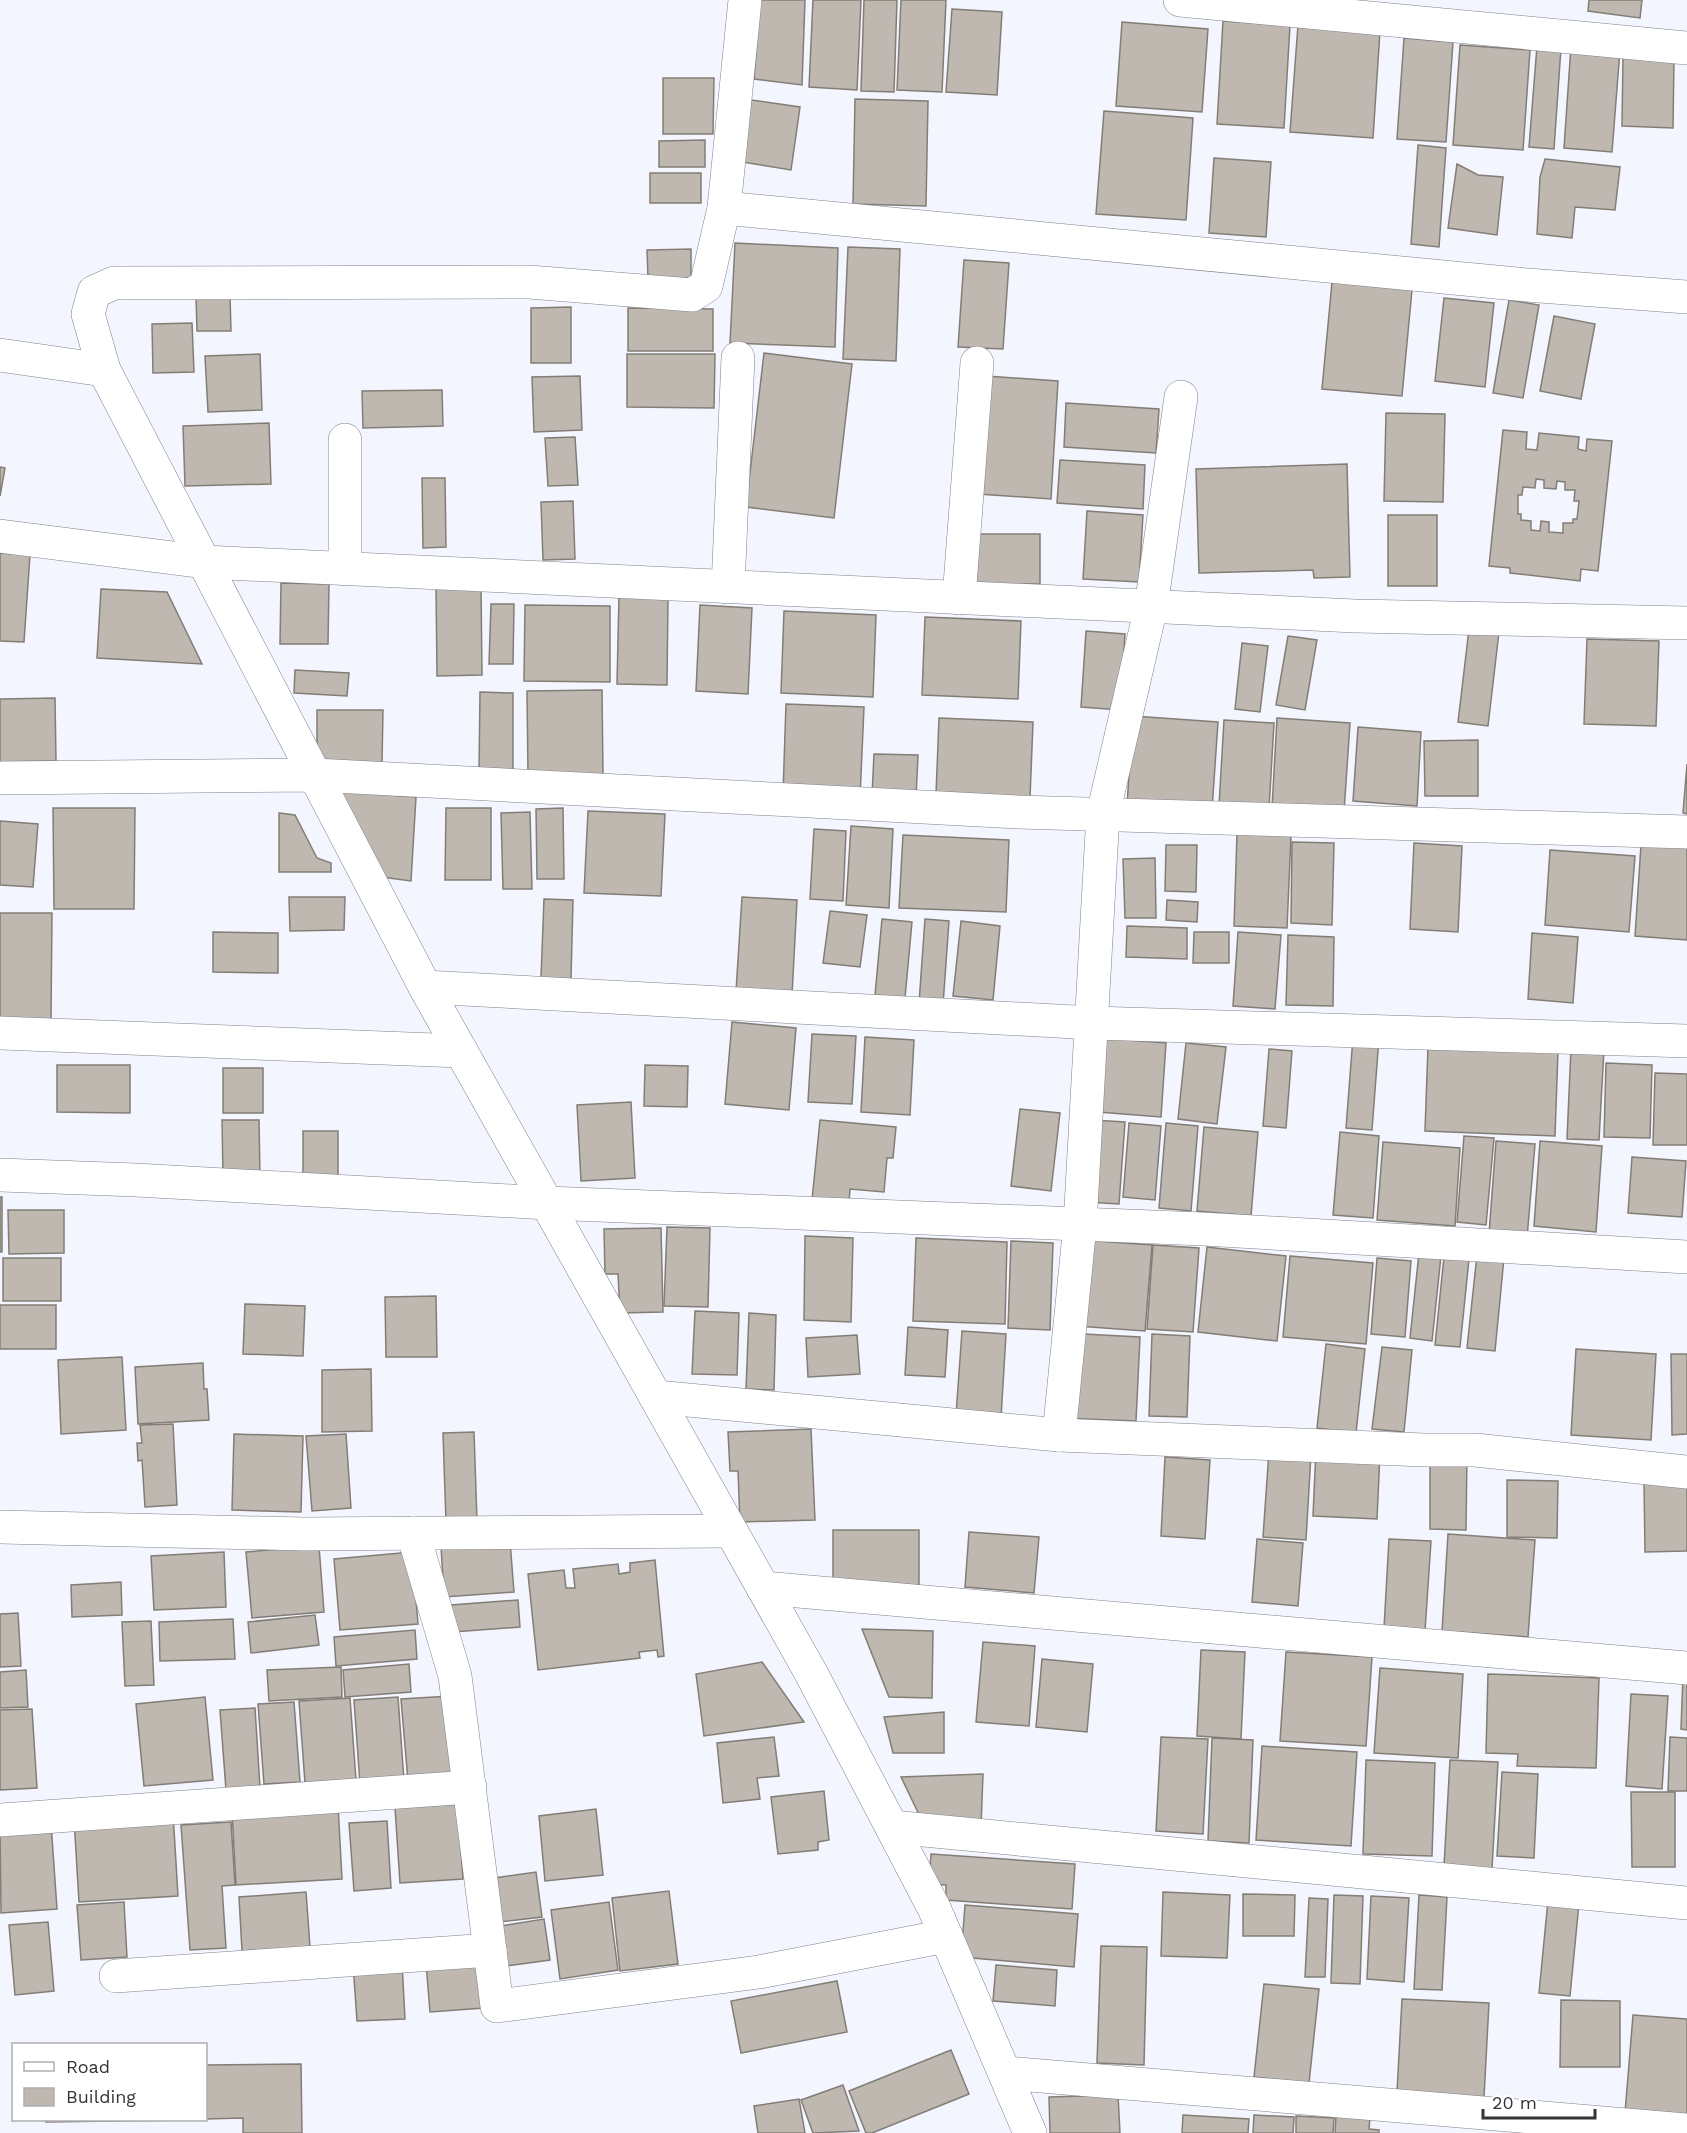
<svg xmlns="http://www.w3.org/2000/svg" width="1687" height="2133" font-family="'Work Sans',sans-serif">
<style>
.building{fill:#beb8b1;stroke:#837d76;stroke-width:1.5;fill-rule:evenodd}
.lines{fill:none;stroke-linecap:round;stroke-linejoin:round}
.minor-casing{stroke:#80828a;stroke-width:34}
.minor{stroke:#fff;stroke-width:33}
</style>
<rect width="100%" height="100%" fill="#f3f6ff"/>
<g class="building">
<path d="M760 0H805L802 85 754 79Z"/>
<path d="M813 0H861L857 90 809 87Z"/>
<path d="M864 0H897L894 92 861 91Z"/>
<path d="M901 0H946L942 92 897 90Z"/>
<path d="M1589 0H1642L1640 18 1588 11Z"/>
<path d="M952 9 1002 12 997 95 946 92Z"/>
<path d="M1223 21 1290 25 1284 128 1217 124Z"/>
<path d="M1122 22 1208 29 1202 112 1116 106Z"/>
<path d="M1298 25 1380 31 1373 138 1290 132Z"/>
<path d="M1404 38 1453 42 1446 142 1397 139Z"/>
<path d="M1460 45 1530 50 1523 150 1453 145Z"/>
<path d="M1537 46 1561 48 1554 149 1529 147Z"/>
<path d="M1571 46 1620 50 1612 152 1564 148Z"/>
<path d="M1623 57 1674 58 1673 128 1622 126Z"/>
<path d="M663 78H714L713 134H663Z"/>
<path d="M855 99 928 101 926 206 853 204Z"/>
<path d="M751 100 800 107 791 170 742 162Z"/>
<path d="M1104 111 1193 118 1186 220 1096 214Z"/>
<path d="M705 140V167H659V141Z"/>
<path d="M1418 145 1446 148 1439 247 1411 244Z"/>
<path d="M1214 158 1271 162 1266 237 1209 233Z"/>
<path d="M1545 159 1620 167 1615 210 1575 207 1572 238 1537 234 1540 177Z"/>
<path d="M1457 164 1478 175 1503 177 1497 235 1448 228Z"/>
<rect x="650" y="173" width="51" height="30"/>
<path d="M735 243 838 248 835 347 730 343Z"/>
<path d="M848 247 900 249 896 361 843 359Z"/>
<path d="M691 249V278H648L647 250Z"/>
<path d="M964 260 1009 263 1003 349 958 347Z"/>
<path d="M1332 282 1412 290 1402 396 1322 389Z"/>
<path d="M230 295 231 331H197L196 296Z"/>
<path d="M1444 298 1494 303 1485 387 1435 381Z"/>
<path d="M1509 300 1539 305 1523 398 1493 393Z"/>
<path d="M571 307V363H531V308Z"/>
<path d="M628 308 713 309V351H628Z"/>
<path d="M1554 316 1595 324 1581 399 1540 391Z"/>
<path d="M192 323 194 372 153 373 152 324Z"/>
<path d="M764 353 852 364 834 518 746 507Z"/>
<path d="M260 354 262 410 208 412 205 356Z"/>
<path d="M627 354H715L714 408 627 407Z"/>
<path d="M580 376 582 430 534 432 532 377Z"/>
<path d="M986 376 1058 381 1051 499 978 494Z"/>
<path d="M442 390 443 426 363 428 362 391Z"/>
<path d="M1066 403 1159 409 1156 453 1064 447Z"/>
<path d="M1386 413 1445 414 1443 502 1384 501Z"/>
<path d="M269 423 271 484 185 486 183 426Z"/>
<path d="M1503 430 1527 432 1526 449 1537 450 1539 433 1579 437 1578 449 1586 451 1587 439 1612 441 1598 571 1581 569 1580 581 1510 573V568L1489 566ZM1536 479 1544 480V488L1556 489 1557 481 1565 482V490H1575L1574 501H1579L1577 519H1573V523H1563V533L1549 532V522L1541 521 1540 531 1531 530V521L1521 520V514H1518V495H1522L1523 487 1535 488Z"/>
<path d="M575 437 578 485 548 486 545 438Z"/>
<path d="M1060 460 1145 465 1143 509 1057 503Z"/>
<path d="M1347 464 1350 577 1314 578 1313 570 1199 573 1196 469Z"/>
<path d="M0 467 5 468 0 496Z"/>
<path d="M422 478H445L446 547 423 548Z"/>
<path d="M573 501 575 559 543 560 541 502Z"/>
<path d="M1087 511 1143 515 1139 582 1083 579Z"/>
<rect x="1388" y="515" width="49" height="71"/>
<rect x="970" y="534" width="70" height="50"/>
<path d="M0 553 30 555 24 642 0 641Z"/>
<path d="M281 583 329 584 328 644H280Z"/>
<path d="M436 587H481L482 675 437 676Z"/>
<path d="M101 589 167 592 202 664 97 658Z"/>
<path d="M619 596 668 597 667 685 617 684Z"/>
<path d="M491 604H514L513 664H489Z"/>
<path d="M525 605 610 606V682L524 681Z"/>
<path d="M700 605 752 608 748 694 696 691Z"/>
<path d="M784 611 876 615 873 697 781 693Z"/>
<path d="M925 617 1021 621 1018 699 922 695Z"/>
<path d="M1469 629 1499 632 1488 726 1458 722Z"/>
<path d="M1086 631 1125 634 1120 710 1081 707Z"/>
<path d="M1288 636 1317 640 1305 710 1276 705Z"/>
<path d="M1587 639 1659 641 1656 726 1584 724Z"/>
<path d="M1242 643 1268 646 1260 712 1235 709Z"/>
<path d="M295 670 349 673 347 696 294 693Z"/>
<path d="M602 690 603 774 528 775 527 691Z"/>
<path d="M480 692 513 693V774L479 773Z"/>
<path d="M55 698 56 761 0 762V699Z"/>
<path d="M786 704 864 707 860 798 783 794Z"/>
<path d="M317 710H383L382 763H317Z"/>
<path d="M1133 716 1218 722 1212 810 1127 805Z"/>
<path d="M939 718 1033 722 1030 798 936 794Z"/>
<path d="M1277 718 1350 723 1344 812 1272 808Z"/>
<path d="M1224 720 1274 723 1269 809 1219 806Z"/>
<path d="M1358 727 1421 732 1417 806 1353 801Z"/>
<path d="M1478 740V796H1425L1424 741Z"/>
<path d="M874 754 918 755 916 798 872 796Z"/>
<path d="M1687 764V814L1683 813Z"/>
<path d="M337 791 416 797 411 881 374 876Z"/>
<path d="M53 808H135L134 909H54Z"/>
<path d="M446 808H491V880H445Z"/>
<path d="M563 808 564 879H537L536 809Z"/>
<path d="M588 811 665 814 661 896 584 893Z"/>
<path d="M530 812 532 889H503L501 813Z"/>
<path d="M279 813 295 815 317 858 331 863V872H279Z"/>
<path d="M0 821 38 824 33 887 0 885Z"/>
<path d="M851 826 893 829 889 908 846 905Z"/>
<path d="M814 829 846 831 843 901 810 899Z"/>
<path d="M1237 834 1291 836 1287 928 1234 926Z"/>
<path d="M903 835 1009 840 1006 912 899 908Z"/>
<path d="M1292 842 1334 843 1332 925 1291 923Z"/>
<path d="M1414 843 1462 846 1458 932 1410 929Z"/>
<path d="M1166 845H1197L1196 892 1165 891Z"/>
<path d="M1641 845 1687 848V940L1635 936Z"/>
<path d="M1550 850 1635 856 1629 932 1545 925Z"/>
<path d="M1155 858 1156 918H1125L1123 859Z"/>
<path d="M289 897H345L344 930 290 931Z"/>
<path d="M742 897 797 900 792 995 736 991Z"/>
<path d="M544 899 573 900 571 979 541 978Z"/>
<path d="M1167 900 1198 902 1197 922 1166 920Z"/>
<path d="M830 911 867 915 860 967 823 963Z"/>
<path d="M0 913H52L51 1020H0Z"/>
<path d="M882 919 912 922 905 998 875 995Z"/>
<path d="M925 919 949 921 943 1005 919 1003Z"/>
<path d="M961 921 1000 926 993 1000 953 996Z"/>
<path d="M1127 926 1187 928V959L1126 957Z"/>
<path d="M213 932 278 933V973L213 972Z"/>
<path d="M1194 932H1229V963H1193Z"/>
<path d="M1238 932 1281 935 1275 1009 1233 1006Z"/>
<path d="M1532 933 1578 937 1573 1003 1528 999Z"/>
<path d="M1288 935 1334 937 1333 1006 1286 1005Z"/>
<path d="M732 1022 796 1028 789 1110 725 1104Z"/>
<path d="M812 1034 856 1036 852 1104 808 1102Z"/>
<path d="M865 1037 914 1040 910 1115 861 1112Z"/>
<path d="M1353 1037 1379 1038 1372 1130 1346 1128Z"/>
<path d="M1105 1038 1166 1043 1161 1117 1098 1112Z"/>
<path d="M1186 1043 1226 1047 1217 1124 1178 1119Z"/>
<path d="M1428 1046 1558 1051 1555 1136 1425 1131Z"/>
<path d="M1571 1048 1604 1049 1599 1140 1567 1139Z"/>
<path d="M1269 1049 1292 1051 1286 1128 1263 1126Z"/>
<path d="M1606 1063 1652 1065 1650 1138 1604 1137Z"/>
<path d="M57 1065H130V1113L57 1112Z"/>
<path d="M645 1065 688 1066 687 1107 644 1106Z"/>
<rect x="223" y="1068" width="40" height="45"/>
<path d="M1655 1073 1687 1074V1145H1653Z"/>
<path d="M631 1102 635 1178 581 1181 577 1105Z"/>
<path d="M1020 1109 1060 1113 1051 1191 1011 1186Z"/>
<path d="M222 1120H259L260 1177H223Z"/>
<path d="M820 1120 896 1127 893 1158H887L884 1192 850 1189 849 1204 812 1200Z"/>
<path d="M1092 1120 1125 1122 1119 1204 1086 1202Z"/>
<path d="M1129 1123 1161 1126 1155 1200 1123 1197Z"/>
<path d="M1166 1123 1198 1126 1191 1211 1159 1208Z"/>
<path d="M1204 1127 1258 1132 1251 1216 1197 1211Z"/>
<rect x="303" y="1131" width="35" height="54"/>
<path d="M1340 1132 1379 1136 1373 1218 1333 1215Z"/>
<path d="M1464 1136 1494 1138 1486 1225 1457 1222Z"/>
<path d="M1496 1141 1535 1144 1527 1238 1489 1234Z"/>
<path d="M1540 1141 1602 1146 1596 1232 1534 1226Z"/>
<path d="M1383 1142 1460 1148 1455 1226 1377 1220Z"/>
<path d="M1632 1157 1686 1161 1682 1217 1628 1213Z"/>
<rect x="0" y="1197" width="2" height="55"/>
<path d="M8 1210H64V1253L9 1254Z"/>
<path d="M667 1227 710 1228 708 1307 664 1306Z"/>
<path d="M661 1228 663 1312 620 1313 618 1274H605L604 1229Z"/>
<path d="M805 1236 853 1238 851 1322 804 1320Z"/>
<path d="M916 1238 1007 1242 1005 1324 913 1321Z"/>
<path d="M1069 1239 1152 1245 1145 1331 1063 1325Z"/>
<path d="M1011 1241 1053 1243 1050 1330 1008 1328Z"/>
<path d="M1153 1245 1199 1248 1193 1332 1147 1329Z"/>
<path d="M1207 1247 1286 1256 1277 1341 1198 1332Z"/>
<path d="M1419 1253 1441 1256 1432 1341 1410 1338Z"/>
<path d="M1477 1255 1504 1258 1495 1351 1467 1348Z"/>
<path d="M1290 1256 1373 1263 1366 1344 1283 1337Z"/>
<path d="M1444 1257 1469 1259 1460 1347 1435 1345Z"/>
<rect x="3" y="1258" width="58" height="43"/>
<path d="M1377 1258 1411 1261 1405 1337 1371 1334Z"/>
<path d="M436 1296 437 1357H386L385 1297Z"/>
<path d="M245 1304 305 1306 303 1356 243 1354Z"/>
<rect x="0" y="1305" width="56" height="44"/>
<path d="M695 1311 739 1313 737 1375 692 1374Z"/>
<path d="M749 1313 776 1315 774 1390 746 1389Z"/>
<path d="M908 1327 948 1330 945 1377 905 1375Z"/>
<path d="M962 1331 1006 1334 1001 1418 956 1415Z"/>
<path d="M1064 1333 1140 1337 1136 1421 1060 1418Z"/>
<path d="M1152 1334 1190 1336 1187 1417 1149 1416Z"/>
<path d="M857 1335 860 1374 808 1377 806 1338Z"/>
<path d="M1326 1344 1365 1349 1356 1433 1317 1428Z"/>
<path d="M1382 1347 1412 1350 1404 1432 1372 1429Z"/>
<path d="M1576 1349 1656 1354 1651 1440 1571 1435Z"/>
<path d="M1671 1354H1687V1434L1672 1435Z"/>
<path d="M122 1357 126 1430 61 1434 58 1360Z"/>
<path d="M203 1363 204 1389H207L209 1420 138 1424 135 1367Z"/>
<path d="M371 1369 372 1431 322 1432V1370Z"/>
<path d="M173 1424 177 1505 145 1507 142 1460 138 1461 137 1443H142L140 1425Z"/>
<path d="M811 1429 815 1520 740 1522 738 1471H730L728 1432Z"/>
<path d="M474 1432 477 1521 446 1522 443 1433Z"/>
<path d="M234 1434 303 1436 301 1512 232 1510Z"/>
<path d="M346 1434 351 1508 312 1511 306 1436Z"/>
<path d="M1316 1450 1380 1453 1377 1519 1313 1516Z"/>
<path d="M1269 1451 1311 1454 1306 1540 1263 1537Z"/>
<path d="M1430 1453 1467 1454 1466 1530 1430 1529Z"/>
<path d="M1165 1457 1210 1460 1205 1539 1161 1536Z"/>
<path d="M1507 1480 1558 1481 1557 1538 1507 1537Z"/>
<path d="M1644 1482H1687V1551L1645 1552Z"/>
<rect x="833" y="1530" width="86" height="55"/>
<path d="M969 1532 1039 1537 1034 1593 965 1587Z"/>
<path d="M1448 1534 1535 1540 1528 1637 1442 1631Z"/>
<path d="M1257 1539 1303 1543 1298 1606 1252 1602Z"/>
<path d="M1389 1539 1431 1541 1425 1631 1384 1628Z"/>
<path d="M510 1541 514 1592 444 1597 441 1546Z"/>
<path d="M319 1546 324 1612 252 1618 246 1552Z"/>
<path d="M224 1552 226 1607 154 1610 151 1556Z"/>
<path d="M412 1552 418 1624 340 1630 334 1559Z"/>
<path d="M655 1560 664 1656 658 1657 657 1650 639 1652 640 1658 538 1670 528 1574 564 1570 566 1588H575L573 1569 618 1564 619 1574 630 1572V1563Z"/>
<path d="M121 1582 122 1615 72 1617 71 1585Z"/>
<path d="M518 1600 520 1627 453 1632 451 1605Z"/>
<path d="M18 1613 21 1666 0 1667V1614Z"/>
<path d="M315 1615 319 1645 251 1653 248 1622Z"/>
<path d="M233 1619 235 1659 160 1661 159 1622Z"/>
<path d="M151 1621 154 1685 125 1686 122 1622Z"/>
<path d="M862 1629 933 1631 932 1698 889 1697Z"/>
<path d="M415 1630 417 1659 336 1666 334 1637Z"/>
<path d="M983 1642 1035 1646 1029 1726 976 1722Z"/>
<path d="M1201 1650 1245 1652 1241 1739 1197 1736Z"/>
<path d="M1286 1652 1372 1657 1366 1746 1280 1741Z"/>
<path d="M1042 1659 1093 1664 1087 1732 1036 1727Z"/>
<path d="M762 1662 804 1722 704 1736 696 1674Z"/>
<path d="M409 1664 411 1692 345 1697 343 1670Z"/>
<path d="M341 1667 342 1697 269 1701 267 1670Z"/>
<path d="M1380 1668 1463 1674 1458 1758 1374 1753Z"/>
<path d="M26 1670 28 1707 0 1708V1672Z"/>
<path d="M1488 1674 1599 1678 1596 1768 1517 1766 1518 1754 1486 1753Z"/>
<path d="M1683 1675H1687V1730L1681 1729Z"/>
<path d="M1631 1694 1668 1696 1662 1789 1626 1786Z"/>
<path d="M450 1696 456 1777 408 1781 401 1699Z"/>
<path d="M205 1697 213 1780 144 1786 136 1704Z"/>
<path d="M398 1697 404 1781 360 1784 354 1700Z"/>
<path d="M350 1698 356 1780 305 1783 299 1701Z"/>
<path d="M294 1702 300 1782 264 1784 258 1704Z"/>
<path d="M255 1708 260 1788 226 1790 220 1710Z"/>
<path d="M32 1709 37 1788 0 1790V1710Z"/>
<path d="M944 1712V1753H893L884 1717Z"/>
<path d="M774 1737 779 1776 757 1778 760 1799 723 1803 717 1743Z"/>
<path d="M1161 1737 1208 1739 1203 1834 1156 1831Z"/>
<path d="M1670 1737 1687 1738V1791H1668Z"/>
<path d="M1212 1738 1253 1740 1249 1843 1208 1841Z"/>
<path d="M1262 1746 1357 1752 1351 1846 1256 1840Z"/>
<path d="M1366 1760 1435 1763 1432 1856 1363 1854Z"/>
<path d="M1450 1760 1498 1762 1492 1869 1444 1866Z"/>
<path d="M1502 1772 1538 1774 1534 1858 1497 1856Z"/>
<path d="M983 1774 981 1827 924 1825 901 1777Z"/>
<path d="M824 1791 829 1840 818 1842V1850L778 1854 771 1797Z"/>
<path d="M1631 1792H1675V1867H1632Z"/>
<path d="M458 1804 463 1879 400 1883 395 1808Z"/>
<path d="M338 1805 342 1879 236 1885 232 1811Z"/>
<path d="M596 1809 603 1875 545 1881 539 1816Z"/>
<path d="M173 1813 178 1896 79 1902 74 1819Z"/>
<path d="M387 1821 391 1888 354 1891 349 1823Z"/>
<path d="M231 1822 235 1885 222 1886 226 1948 190 1950 181 1825Z"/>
<path d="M51 1823 57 1909 1 1913 0 1827Z"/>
<path d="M931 1854 1075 1864 1072 1909 946 1900V1885L929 1884Z"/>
<path d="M536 1872 542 1917 500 1922 494 1878Z"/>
<path d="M1549 1890 1580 1893 1570 1996 1539 1993Z"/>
<path d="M669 1891 678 1964 620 1971 612 1898Z"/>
<path d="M306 1892 310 1947 242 1951 239 1897Z"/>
<path d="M1163 1892 1230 1895 1227 1958 1161 1956Z"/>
<path d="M1243 1894 1295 1895 1294 1936H1243Z"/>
<path d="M1334 1895 1363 1896 1360 1984 1331 1983Z"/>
<path d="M1419 1895 1447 1897 1442 1990 1414 1989Z"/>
<path d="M1371 1896 1409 1898 1404 1982 1367 1979Z"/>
<path d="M1309 1898 1328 1899 1325 1977H1305Z"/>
<path d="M124 1902 127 1957 81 1960 77 1905Z"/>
<path d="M609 1902 618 1970 560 1979 551 1910Z"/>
<path d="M965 1905 1078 1914 1074 1967 961 1957Z"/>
<path d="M544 1919 550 1960 499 1967 494 1927Z"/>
<path d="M48 1922 54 1991 15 1995 9 1925Z"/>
<path d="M1101 1946 1147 1947 1144 2065 1097 2063Z"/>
<path d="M479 1959 484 2008 430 2012 426 1963Z"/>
<path d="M402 1962 405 2019 357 2021 353 1964Z"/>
<path d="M996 1965 1057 1970 1055 2006 993 2001Z"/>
<path d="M837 1981 847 2032 741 2053 731 2001Z"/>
<path d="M1264 1984 1319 1989 1309 2083 1254 2077Z"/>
<path d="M1402 1999 1489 2003 1484 2097 1397 2092Z"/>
<path d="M1561 2000 1620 2001V2067H1560Z"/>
<path d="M1633 2015 1687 2019V2118L1625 2113Z"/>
<path d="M951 2050 969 2094 872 2133H866L849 2091Z"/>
<path d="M301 2064 302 2133H243V2118L206 2119V2065Z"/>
<path d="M843 2085 859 2131 813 2133 801 2100Z"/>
<path d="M1118 2095 1120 2133H1050L1049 2097Z"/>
<path d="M799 2099 805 2133H758L754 2106Z"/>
<path d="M1183 2115 1249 2119 1248 2133H1182Z"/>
<path d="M1254 2115 1294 2117 1293 2133H1253Z"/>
<path d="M1336 2115 1370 2117 1369 2129 1379 2130V2133H1335Z"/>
<path d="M1296 2116 1334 2118 1333 2133H1296Z"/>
<path d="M46 2120H182L46 2122Z"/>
</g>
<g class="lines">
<defs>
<g id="minor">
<path d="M745 0 724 208 706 286 692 295 529 282 114 283 94 292 88 314 104 370 425 987 811 1673 934 1908 1030 2133"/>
<path d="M1180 0 1687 48"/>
<path d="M724 208 1527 285 1687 297"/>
<path d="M0 355 104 370"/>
<path d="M0 536 205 562 1355 616 1687 623"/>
<path d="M345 569V440"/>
<path d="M728 587 738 358"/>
<path d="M959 598 977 363"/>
<path d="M0 778 315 775 1018 812 1687 832"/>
<path d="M425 987 1093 1023 1687 1041"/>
<path d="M0 1033 461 1051"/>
<path d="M0 1175 136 1180 547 1203 1203 1229 1687 1257"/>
<path d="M656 1397 1059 1435 1424 1450H1475L1687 1472"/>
<path d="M1059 1435 1080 1225 1103 814 1151 607 1181 397"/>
<path d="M0 1527 303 1534 731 1531"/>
<path d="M413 1533 455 1676 497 2006 759 1972 946 1936"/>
<path d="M763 1588 1687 1668"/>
<path d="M0 1820 470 1787"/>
<path d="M892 1827 1687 1903"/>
<path d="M116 1976 490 1950"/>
<path d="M1005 2073 1687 2130"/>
</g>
</defs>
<use href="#minor" class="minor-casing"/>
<use href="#minor" class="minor"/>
</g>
<rect x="12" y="2043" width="195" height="78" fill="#ffffff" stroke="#aeaeb0" stroke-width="1.5"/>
<rect x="24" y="2062" width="30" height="9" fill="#ffffff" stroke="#aeaeb0" stroke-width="1.5"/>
<text x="66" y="2073" font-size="18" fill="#343539">Road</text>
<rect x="24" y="2088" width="30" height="18" fill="#beb8b1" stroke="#aeaeb0" stroke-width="1.5"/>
<text x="66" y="2103" font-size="18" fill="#343539">Building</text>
<path d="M1483 2109v9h112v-9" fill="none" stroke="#343539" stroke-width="3"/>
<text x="1492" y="2109" font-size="18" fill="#343539" stroke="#ffffff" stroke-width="4.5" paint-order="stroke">20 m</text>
</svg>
